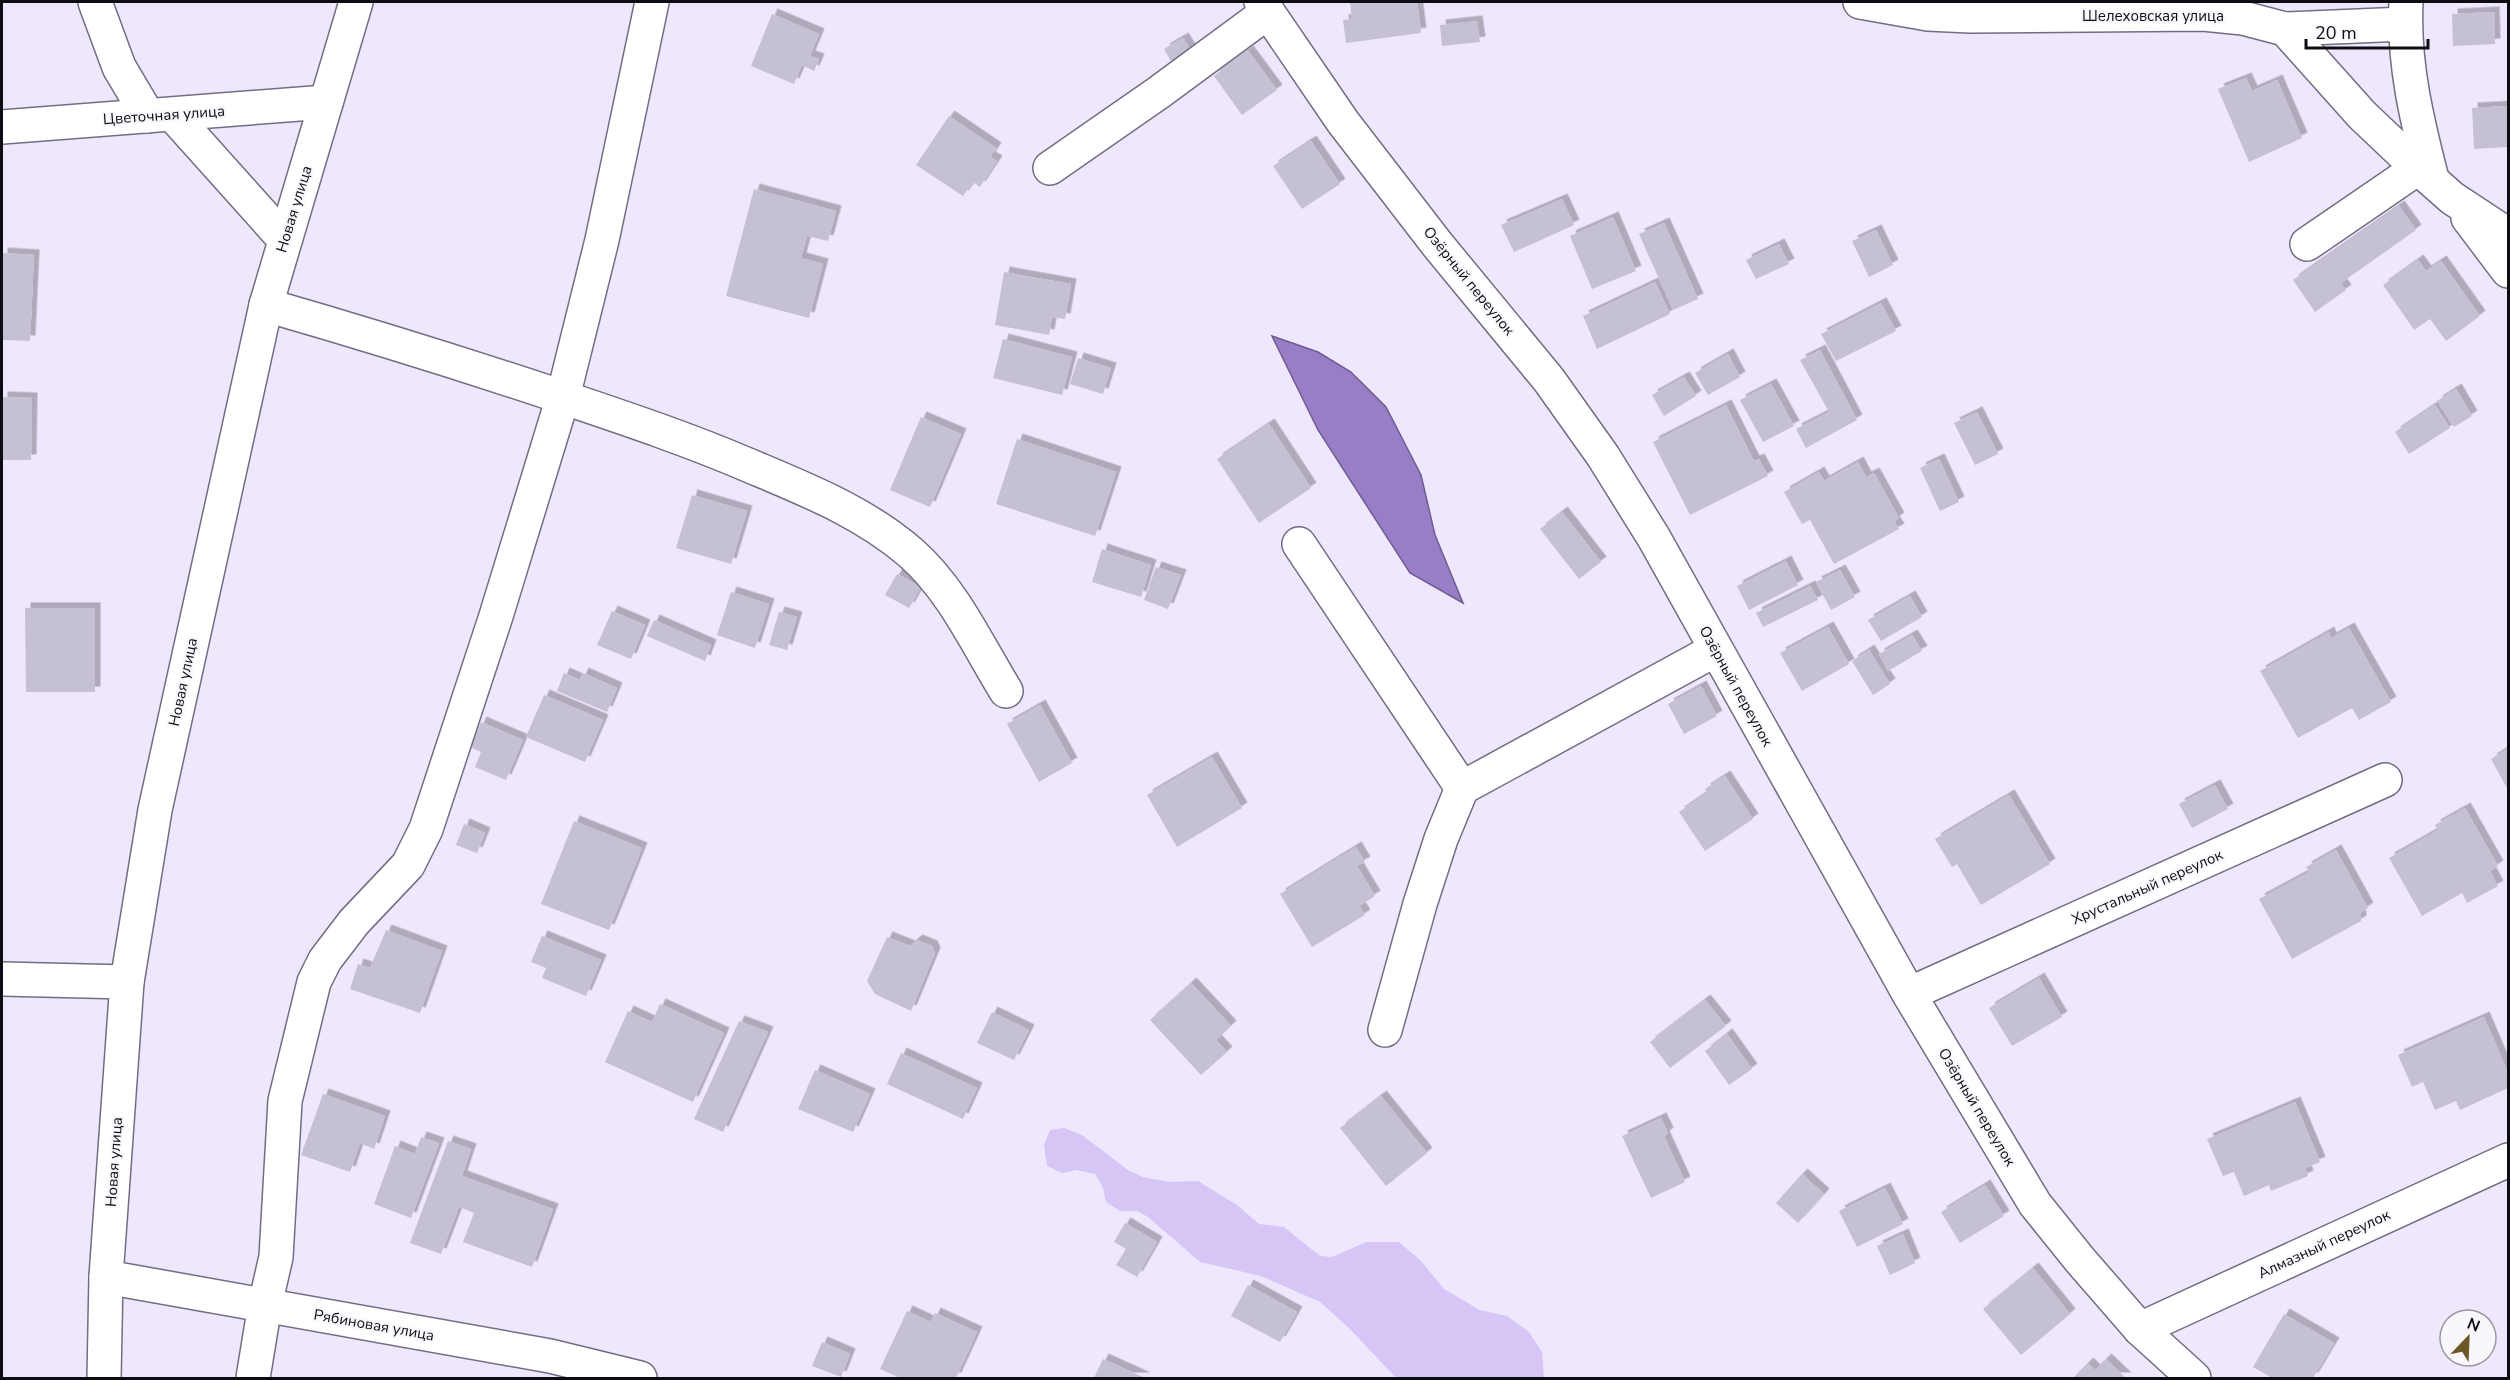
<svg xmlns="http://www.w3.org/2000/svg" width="2510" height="1380" font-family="'Nunito Sans',sans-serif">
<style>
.green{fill:#d6c6f6}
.water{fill:#987ec6;stroke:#6f5c90;stroke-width:1.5}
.building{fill:#c6c0d5;filter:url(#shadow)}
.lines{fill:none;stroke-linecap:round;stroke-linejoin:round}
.minor-casing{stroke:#736d81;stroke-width:36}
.major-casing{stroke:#736d81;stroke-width:36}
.minor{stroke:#fff;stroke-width:33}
.major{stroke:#fff;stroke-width:33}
.labels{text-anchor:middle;stroke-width:4.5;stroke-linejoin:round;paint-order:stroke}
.street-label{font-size:15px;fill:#0e0c13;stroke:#f9f7fc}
</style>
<defs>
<filter id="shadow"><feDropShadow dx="5.5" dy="-5.5" stdDeviation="0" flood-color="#0004"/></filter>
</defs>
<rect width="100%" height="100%" fill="#eee7fd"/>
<path class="green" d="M1064 1128 1082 1135 1128 1170 1143 1177 1169 1182 1198 1181 1237 1205 1259 1224 1284 1227 1320 1256 1332 1257 1366 1242H1399L1421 1261 1444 1289 1480 1310 1507 1316 1529 1332 1542 1352 1544 1378H1396L1350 1329 1320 1302 1261 1276 1200 1262 1148 1217 1137 1211H1120L1106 1202 1103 1188 1095 1174 1077 1170 1062 1173 1047 1166 1044 1145 1050 1130Z"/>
<path class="water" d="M1272 336 1318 352 1351 372 1386 407 1421 475 1435 535 1463 603 1410 573 1318 430Z"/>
<g class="building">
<path d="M1350 2H1417L1421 33 1346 43 1343 20 1352 19Z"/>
<path d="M2494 12 2495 44 2453 46 2452 14Z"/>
<path d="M772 14 819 34 810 56 819 59 814 71 802 65 794 84 751 66Z"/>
<path d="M1477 21 1480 42 1442 46 1440 25Z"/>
<path d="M1183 38 1191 51 1172 63 1164 49Z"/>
<path d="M1248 51 1277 90 1242 115 1214 76Z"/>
<path d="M2246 78 2252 91 2277 80 2302 138 2249 162 2218 89Z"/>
<path d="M2508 106V147L2474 149 2472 108Z"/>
<path d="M949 116 996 148 990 157 997 161 980 187 973 182 963 196 916 165Z"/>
<path d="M1311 141 1340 184 1302 209 1273 166Z"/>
<path d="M754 189 836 211 828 241 807 236 801 258 823 264 809 318 726 296Z"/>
<path d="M1562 199 1574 225 1514 252 1501 225Z"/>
<path d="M2399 206 2416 230 2341 283 2346 290 2315 312 2293 280Z"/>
<path d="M1613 217 1636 271 1592 289 1570 236Z"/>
<path d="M1664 223 1698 299 1673 310 1639 234Z"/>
<path d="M1876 230 1893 265 1869 277 1852 241Z"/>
<path d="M1779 244 1789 264 1756 279 1746 260Z"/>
<path d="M2 253 34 255 30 341 2 340Z"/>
<path d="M2418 260 2426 271 2441 261 2480 316 2446 341 2430 319 2414 330 2383 285Z"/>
<path d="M1004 272 1071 284 1065 319 1052 317 1049 335 995 325Z"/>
<path d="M1655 282 1670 314 1597 349 1583 316Z"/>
<path d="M1881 303 1896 331 1836 361 1821 334Z"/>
<path d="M1003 339 1072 357 1062 395 993 378Z"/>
<path d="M1820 350 1857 420 1806 448 1796 429 1829 412 1800 360Z"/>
<path d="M1728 354 1740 377 1708 395 1695 373Z"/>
<path d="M1078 358 1111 368 1103 394 1070 384Z"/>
<path d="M1684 377 1696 396 1664 416 1652 395Z"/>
<path d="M1771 384 1794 426 1763 442 1740 400Z"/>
<path d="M2456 389 2472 416 2454 427 2437 401Z"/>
<path d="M2 397 32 398 31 460H2Z"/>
<path d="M1726 405 1754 461 1759 459 1768 476 1690 515 1653 442Z"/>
<path d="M2435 405 2450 428 2409 454 2395 432Z"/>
<path d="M1977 412 1998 454 1975 465 1954 423Z"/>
<path d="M921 417 961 434 930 507 890 490Z"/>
<path d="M1269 424 1311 488 1259 523 1217 459Z"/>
<path d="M1017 439 1116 472 1095 536 996 504Z"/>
<path d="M1939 459 1959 502 1940 511 1920 468Z"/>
<path d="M1858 462 1866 477 1874 473 1899 518 1894 521 1899 529 1834 564 1810 520 1802 524 1784 492 1819 472 1824 481Z"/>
<path d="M692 495 747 511 731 564 676 548Z"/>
<path d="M1562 512 1601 562 1579 579 1540 529Z"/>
<path d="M1102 549 1151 565 1141 597 1092 582Z"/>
<path d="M1786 561 1798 585 1749 610 1737 586Z"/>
<path d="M1156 567 1181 575 1168 609 1144 600Z"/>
<path d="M1840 570 1855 597 1831 610 1816 582Z"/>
<path d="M897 574 921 587 909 608 885 595Z"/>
<path d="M1810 586 1818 600 1763 627 1756 613Z"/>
<path d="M731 592 769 604 755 648 717 635Z"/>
<path d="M1910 596 1922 617 1881 641 1868 620Z"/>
<path d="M25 608H95V692H26Z"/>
<path d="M612 611 645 625 631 659 597 645Z"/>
<path d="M779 612 797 617 787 650 769 645Z"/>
<path d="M654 620 711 645 705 661 647 636Z"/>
<path d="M1828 627 1849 664 1802 691 1780 653Z"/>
<path d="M2349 628 2391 702 2359 720 2352 708 2298 738 2260 671 2329 632 2331 638Z"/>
<path d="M1912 635 1922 651 1888 671 1879 654Z"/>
<path d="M1869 650 1890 684 1873 695 1852 661Z"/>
<path d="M564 673 580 680 583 673 617 688 607 712 557 691Z"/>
<path d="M1701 686 1717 716 1684 734 1668 704Z"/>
<path d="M544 695 603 720 585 762 526 737Z"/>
<path d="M1040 705 1072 763 1039 782 1007 724Z"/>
<path d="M481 722 523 740 506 780 475 767 481 752 470 747Z"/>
<path d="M2508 749V790L2491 759Z"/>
<path d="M1212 757 1242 808 1177 847 1147 795Z"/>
<path d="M1725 776 1753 819 1705 851 1679 812 1707 793 1705 789Z"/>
<path d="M2215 785 2228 809 2192 828 2179 804Z"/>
<path d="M2009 795 2050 864 1981 905 1957 864 1952 867 1935 839Z"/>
<path d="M2465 808 2498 866 2490 871 2498 886 2467 903 2462 893 2422 916 2389 858 2438 830 2435 825Z"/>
<path d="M574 821 642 848 609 930 541 904Z"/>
<path d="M464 824 485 833 477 853 456 845Z"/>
<path d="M1356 847 1365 862 1357 866 1375 896 1359 906 1365 915 1312 947 1280 894Z"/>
<path d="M2336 850 2368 908 2360 913 2361 921 2292 959 2259 899 2309 872 2306 867Z"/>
<path d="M386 930 442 951 420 1013 350 989 358 964 370 968Z"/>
<path d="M542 936 601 960 586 996 542 978 546 968 531 962Z"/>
<path d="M887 937 910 946 917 940 932 946 935 953 911 1011 875 994 867 981Z"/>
<path d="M2039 978 2062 1017 2012 1046 1989 1008Z"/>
<path d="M1191 983 1231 1026 1216 1040 1227 1052 1201 1075 1150 1020Z"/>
<path d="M1705 1000 1726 1026 1670 1068 1650 1042Z"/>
<path d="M660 1004 724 1033 693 1102 605 1062 628 1011 652 1022Z"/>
<path d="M992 1012 1029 1030 1014 1060 977 1043Z"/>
<path d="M2484 1017 2508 1073V1088L2460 1110 2456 1101 2435 1110 2423 1082 2412 1087 2398 1055Z"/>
<path d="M739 1021 768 1032 723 1132 694 1119Z"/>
<path d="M1727 1034 1752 1069 1729 1085 1705 1051Z"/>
<path d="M901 1053 977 1088 963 1119 887 1084Z"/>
<path d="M815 1070 870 1094 853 1132 798 1109Z"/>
<path d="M323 1094 385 1116 374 1149 360 1143 350 1172 301 1155Z"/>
<path d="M1381 1096 1427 1153 1386 1186 1340 1128Z"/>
<path d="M2295 1102 2320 1162 2305 1168 2308 1176 2271 1191 2269 1185 2244 1196 2234 1172 2223 1176 2207 1139Z"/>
<path d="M1661 1118 1668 1133 1664 1136 1685 1182 1651 1198 1622 1136Z"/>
<path d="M421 1137 439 1143 411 1218 374 1204 395 1146 415 1154Z"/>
<path d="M448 1141 471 1149 462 1176 553 1209 532 1267 463 1242 474 1213 459 1207 441 1254 410 1243Z"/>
<path d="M1802 1174 1824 1194 1798 1223 1776 1203Z"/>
<path d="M1985 1185 2004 1216 1960 1243 1941 1212Z"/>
<path d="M1885 1188 1903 1224 1857 1247 1839 1211Z"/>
<path d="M1125 1223 1157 1242 1137 1277 1116 1265 1126 1249 1114 1242Z"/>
<path d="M1903 1234 1915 1263 1890 1275 1877 1246Z"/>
<path d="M2033 1268 2070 1314 2021 1355 1983 1309Z"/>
<path d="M1248 1285 1297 1312 1280 1342 1231 1316Z"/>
<path d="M907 1311 931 1322 935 1313 977 1332 956 1378H900L880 1369Z"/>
<path d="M2284 1314 2334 1343 2313 1378H2272L2253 1367Z"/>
<path d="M822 1342 850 1354 841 1377 812 1366Z"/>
<path d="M1103 1359 1145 1378H1094Z"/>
<path d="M2106 1359 2126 1378H2073L2088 1363 2095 1370Z"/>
</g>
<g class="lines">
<defs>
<g id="minor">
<path d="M95 2 119 67 148 116"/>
<path d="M1261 2 1343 122 1437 244 1549 380 1603 456 1654 538 1909 994 2035 1204 2080 1260 2140 1329 2194 1378"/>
<path d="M1860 2 1928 14 1970 16 2203 14 2243 18 2285 29 2362 115 2418 168 2452 198 2508 235"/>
<path d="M2406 2C2403 63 2417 121 2432 179"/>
<path d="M2285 29 2405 24"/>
<path d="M173 115 285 240"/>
<path d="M2 127 326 102"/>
<path d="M1050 168 1158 93 1268 12"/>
<path d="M2468 218 2508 271"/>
<path d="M2307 244 2418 168"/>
<path d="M266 305C363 333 460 363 556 395 621 417 685 438 748 465 805 489 864 512 911 553 953 590 977 644 1006 691"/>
<path d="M1299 544 1462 788"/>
<path d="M2 979 127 982"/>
<path d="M1909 994 2385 780"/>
<path d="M1385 1030 1420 904 1441 839 1462 788 1715 650"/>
<path d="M106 1277 550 1356 640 1378"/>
<path d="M2140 1329 2508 1160"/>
<path d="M253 1378 265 1305 276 1257 285 1101 314 982 325 960 354 922 408 865 426 829 496 616 563 397 602 240 652 2"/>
</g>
<path id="major" d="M104 1378 106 1277 127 982 155 810 266 305 356 2"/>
</defs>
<use href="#minor" class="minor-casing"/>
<use href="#major" class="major-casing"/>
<use href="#minor" class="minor"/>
<use href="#major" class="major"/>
</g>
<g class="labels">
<g class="street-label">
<text x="2153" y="21">Шелеховская улица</text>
<text transform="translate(164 115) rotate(-4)" y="5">Цветочная улица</text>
<text transform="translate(294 209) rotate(-73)" y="5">Новая улица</text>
<text transform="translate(1469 281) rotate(51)" y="5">Озёрный переулок</text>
<text transform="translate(183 682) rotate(-78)" y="5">Новая улица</text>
<text transform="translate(1736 686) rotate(61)" y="5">Озёрный переулок</text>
<text transform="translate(2147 887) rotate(-24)" y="5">Хрустальный переулок</text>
<text transform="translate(1977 1107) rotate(59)" y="5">Озёрный переулок</text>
<text transform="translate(114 1162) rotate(-86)" y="5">Новая улица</text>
<text transform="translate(2324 1244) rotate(-25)" y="5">Алмазный переулок</text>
<text transform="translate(374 1325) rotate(10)" y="5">Рябиновая улица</text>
</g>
</g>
<rect width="2510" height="1380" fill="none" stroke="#0e0c13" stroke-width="6"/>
<g transform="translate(2468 1338) rotate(23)"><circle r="28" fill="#f9f7fc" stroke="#9b999f" stroke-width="1.5"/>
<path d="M0-4.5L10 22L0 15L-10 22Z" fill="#6a5826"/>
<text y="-9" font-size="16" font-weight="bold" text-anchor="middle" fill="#0e0c13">N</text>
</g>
<path d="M2306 39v9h122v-9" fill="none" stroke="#0e0c13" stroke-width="3"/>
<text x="2315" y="39" font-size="18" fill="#0e0c13" stroke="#f9f7fc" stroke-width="4.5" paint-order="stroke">20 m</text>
</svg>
